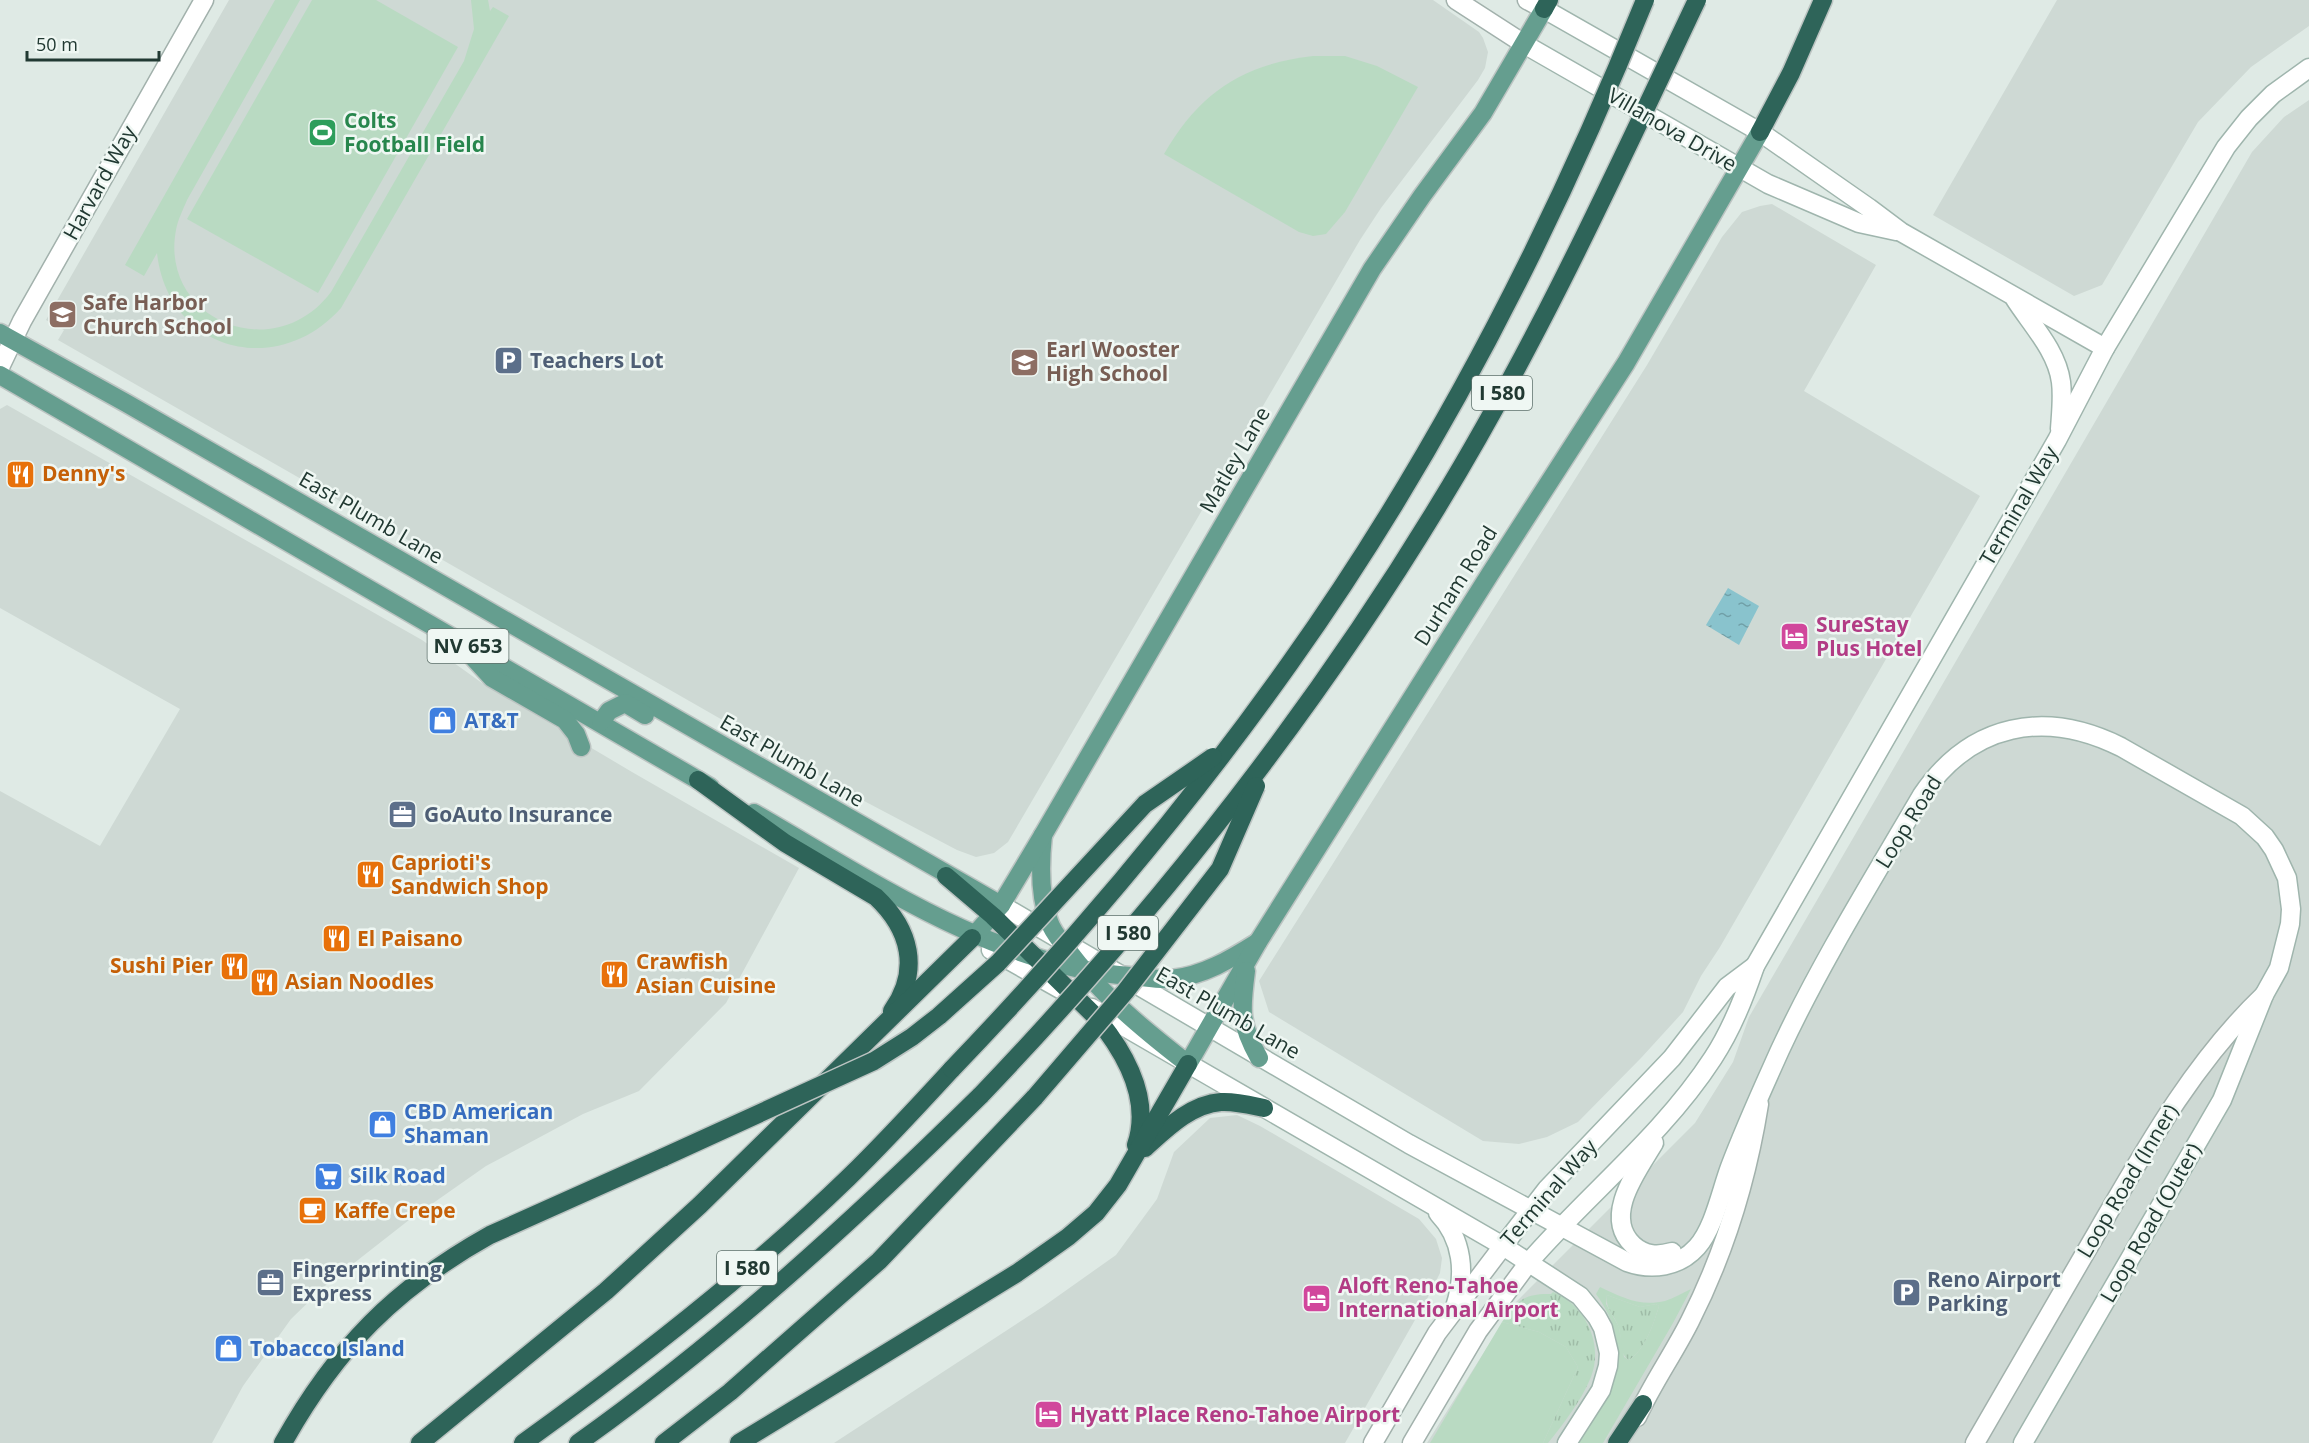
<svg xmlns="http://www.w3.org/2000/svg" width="2309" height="1443" font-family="'Open Sans',sans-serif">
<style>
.built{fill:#ced9d4}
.grass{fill:url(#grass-tufts)}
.garden{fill:#b9dac2;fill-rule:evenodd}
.water{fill:url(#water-ripples)}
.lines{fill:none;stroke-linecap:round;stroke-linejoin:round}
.tertiary-casing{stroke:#a2b1ac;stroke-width:21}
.secondary-casing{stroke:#9fb5ad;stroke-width:21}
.primary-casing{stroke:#bcc4c2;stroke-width:21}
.motorway-casing{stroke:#bcc4c2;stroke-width:21}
.tertiary{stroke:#fff;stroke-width:18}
.secondary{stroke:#fff;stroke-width:18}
.primary{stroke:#659e8f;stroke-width:18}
.motorway{stroke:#2e6459;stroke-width:18}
.motorway-bridge-casing{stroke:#bcc4c2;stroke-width:21;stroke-linecap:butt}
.motorway-bridge{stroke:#2e6459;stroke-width:18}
.labels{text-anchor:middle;stroke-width:5;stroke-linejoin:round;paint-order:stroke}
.shield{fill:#eff7f3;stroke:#5f726c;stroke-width:1.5}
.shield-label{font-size:20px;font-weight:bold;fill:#213932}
.leisure-label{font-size:21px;font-weight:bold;fill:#27864d;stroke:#eff7f3;text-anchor:start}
.street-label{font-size:21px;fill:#213932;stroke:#eff7f3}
.education-label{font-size:21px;font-weight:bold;fill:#785e54;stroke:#eff7f3;text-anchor:start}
.service-label{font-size:21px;font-weight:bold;fill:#4e5e75;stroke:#eff7f3;text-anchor:start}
.food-label{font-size:21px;font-weight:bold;fill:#c56008;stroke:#eff7f3;text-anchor:start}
.hotel-label{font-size:21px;font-weight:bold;fill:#b23c85;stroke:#eff7f3;text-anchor:start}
.shop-label{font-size:21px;font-weight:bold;fill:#366cbe;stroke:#eff7f3;text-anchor:start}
</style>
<defs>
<pattern id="grass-tufts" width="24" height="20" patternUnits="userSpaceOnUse" patternTransform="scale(1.5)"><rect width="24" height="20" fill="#b9dac2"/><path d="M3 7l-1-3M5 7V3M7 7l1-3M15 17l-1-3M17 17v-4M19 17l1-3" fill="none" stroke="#9fbca7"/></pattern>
<pattern id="water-ripples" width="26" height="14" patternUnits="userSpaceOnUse" patternTransform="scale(1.5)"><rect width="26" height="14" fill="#89c3cd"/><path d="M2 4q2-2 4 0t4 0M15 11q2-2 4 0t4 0" fill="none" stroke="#709fa7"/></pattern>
</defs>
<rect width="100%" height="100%" fill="#dfeae5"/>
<g class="built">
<path d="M229 0H1433L1479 32 1483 38 1488 52 1485 68 1478 80 1381 208 1360 240 1008 842 994 853 976 857 957 850 866 802 58 340 64 330 46 320Z"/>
<path d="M2057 0H2309V26L2251 67 2198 122 2102 285 2074 296 1933 215Z"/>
<path d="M2309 100V1443H1427L1515 1303 1695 1123 1733 1062 1749 1017 2252 152 2284 117Z"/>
<path d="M1772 204 1876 265 1804 391 1980 496 1720 947 1701 976 1683 1012 1641 1058 1578 1122 1547 1137 1519 1144 1483 1141 1269 1012 1259 981 1647 365 1722 237 1742 212 1760 206Z"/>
<path d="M7 405 422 640 482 683 632 772 799 868 726 1003 639 1091 583 1114 486 1166 409 1220 326 1285 291 1319 243 1386 212 1443H0V791L100 846 180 709 0 608V409Z"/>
<path d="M1237 1115 1260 1126 1419 1219 1436 1239 1442 1258 1440 1273 1428 1297 1345 1443H834L1044 1306 1116 1255 1157 1199 1174 1152 1210 1118Z"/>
</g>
<g class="grass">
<path d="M1553 1292C1585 1305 1604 1343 1591 1377 1581 1401 1564 1423 1548 1443H1543L1578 1367 1566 1347 1539 1332 1502 1322C1517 1301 1524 1293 1551 1294Z"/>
<path d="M1607 1295 1640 1307 1656 1304 1659 1306C1654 1323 1645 1350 1629 1360 1618 1353 1622 1338 1619 1328 1615 1315 1605 1310 1607 1295Z"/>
</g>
<g class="garden">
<path d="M275 0H300L187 200C183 210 178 219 176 230 159 319 274 368 331 292L464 61 474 29 471 0H488L490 11 493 7 509 16 341 308C277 380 168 351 157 253L144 276 125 265Z"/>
<path d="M312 0H376L458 47 318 293 187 219Z"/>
<path d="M1313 56H1345L1377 66 1418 87 1345 212 1326 234 1313 236 1299 232 1164 154C1199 93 1243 64 1313 56Z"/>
<path d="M1600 1287C1621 1297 1640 1307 1665 1301 1674 1298 1682 1293 1691 1289L1673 1323 1603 1443H1579C1613 1392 1637 1351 1596 1294ZM1607 1295 1640 1307 1656 1304 1659 1306C1654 1323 1645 1350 1629 1360L1624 1357 1619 1327 1606 1304Z"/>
<path d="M1502 1322 1539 1332 1566 1347 1578 1367 1543 1443H1430Z"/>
</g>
<path class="water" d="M1728 588 1759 606 1739 645 1706 625Z"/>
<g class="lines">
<defs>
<g id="tertiary">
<path d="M1456 0 1524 44"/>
<path d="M1527 0 1544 9"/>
<path d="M0 367 22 321 204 0"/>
<path d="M1637 1417C1652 1384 1674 1353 1690 1321 1725 1252 1747 1179 1759 1104"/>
<path d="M1373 1443 1437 1333 1503 1246"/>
<path d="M1412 1443 1478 1331 1529 1262"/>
<path d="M1975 1443C2016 1372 2057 1301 2099 1229 2147 1146 2194 1062 2264 995"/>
</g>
<g id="secondary">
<path d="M1544 9 1760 132 1869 208 1901 232 2105 348"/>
<path d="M1524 44 1768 184 1859 223 1896 231"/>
<path d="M2015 299C2031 324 2057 351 2061 382 2063 397 2061 414 2060 429"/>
<path d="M1001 905 1409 1144 1627 1262C1652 1271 1679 1267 1697 1247 1714 1228 1721 1191 1730 1167 1745 1127 1763 1088 1780 1050 1821 962 1873 879 1922 795 1971 723 2045 709 2121 747L2242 816 2265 837 2274 850 2287 878 2291 909 2290 924 2279 968 2264 995 2222 1100 2023 1443"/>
<path d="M991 950 1069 994"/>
<path d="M1092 1008 1503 1246 1580 1296 1597 1317 1603 1328 1609 1353 1608 1366 1601 1390 1567 1443"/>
<path d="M1654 1143C1638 1170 1602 1216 1633 1245 1645 1256 1658 1256 1672 1252"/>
<path d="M1438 1213C1463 1239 1466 1274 1455 1307"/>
<path d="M1503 1246 1547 1189 1672 1058 1727 987 1755 966"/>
<path d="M1529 1262C1589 1193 1663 1135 1713 1058 1732 1029 1744 998 1755 966L2057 440 2105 348 2226 147 2249 118 2273 94 2309 68"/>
</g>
<g id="primary">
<path d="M0 333 126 403 1001 905"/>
<path d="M0 375 710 787"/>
<path d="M471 655 492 678 565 720 576 734 581 747"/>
<path d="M601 722 609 711 625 703 645 715"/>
<path d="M754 813C869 879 995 966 1130 976 1143 977 1158 980 1171 979 1203 976 1231 959 1258 942"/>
<path d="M1043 835C1040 863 1039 895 1049 921 1052 931 1060 940 1066 948 1100 994 1144 1030 1188 1064L1258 942 1490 574 1626 363 1760 132"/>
<path d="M972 938 1001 905 1043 835 1372 269 1422 196 1483 113 1544 9"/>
<path d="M1246 971C1241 1009 1239 1023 1259 1058"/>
</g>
<g id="motorway">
<path d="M1544 9 1549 0"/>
<path d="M1760 132 1791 73 1823 0"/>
<path d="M698 780 785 843 876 897C910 929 921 970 892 1011"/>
<path d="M946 876 993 916 1095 1016C1125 1052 1152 1098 1136 1145"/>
<path d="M1145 1148C1166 1129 1191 1104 1221 1102 1235 1101 1250 1105 1264 1108"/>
<path d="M283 1443C336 1348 395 1288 490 1235L664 1157"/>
<path d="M420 1443 606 1291 700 1205 972 938"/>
<path d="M523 1443C636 1362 748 1275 848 1178 884 1143 918 1106 952 1069"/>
<path d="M578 1443C723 1340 854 1220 981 1095"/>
<path d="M664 1443 730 1392 879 1261 1035 1097"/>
<path d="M739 1443 1017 1273 1068 1237 1096 1213 1118 1185 1188 1064"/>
<path d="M1617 1443 1643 1404"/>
</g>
</defs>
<use href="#tertiary" class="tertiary-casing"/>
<use href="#secondary" class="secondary-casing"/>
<use href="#primary" class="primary-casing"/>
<use href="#motorway" class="motorway-casing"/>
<use href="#tertiary" class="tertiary"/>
<use href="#secondary" class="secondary"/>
<use href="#primary" class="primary"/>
<use href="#motorway" class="motorway"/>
<defs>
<g id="motorway-bridge">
<path d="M952 1069C1074 942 1188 807 1290 663 1436 458 1551 233 1645 0"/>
<path d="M981 1095C1153 915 1308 720 1438 506 1537 344 1616 171 1697 0"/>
<path d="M1035 1097 1125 992 1220 869 1256 786"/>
<path d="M664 1157 874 1061 912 1037 939 1016 998 963 1145 804 1213 757"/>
</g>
</defs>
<use href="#motorway-bridge" class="motorway-bridge-casing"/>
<use href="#motorway-bridge" class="motorway-bridge"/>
</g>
<defs>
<symbol id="stadium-square" viewBox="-11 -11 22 22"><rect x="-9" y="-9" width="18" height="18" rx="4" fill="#2e9e5b" stroke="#eff7f3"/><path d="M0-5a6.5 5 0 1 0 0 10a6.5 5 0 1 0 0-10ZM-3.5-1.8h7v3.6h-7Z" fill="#fff"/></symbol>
<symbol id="school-square" viewBox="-11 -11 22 22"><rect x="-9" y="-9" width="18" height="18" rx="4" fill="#8d6e63" stroke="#eff7f3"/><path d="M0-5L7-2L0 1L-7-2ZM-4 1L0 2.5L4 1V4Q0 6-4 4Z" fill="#fff"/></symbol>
<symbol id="parking-square" viewBox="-11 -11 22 22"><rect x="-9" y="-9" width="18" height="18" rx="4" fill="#5c6f8a" stroke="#eff7f3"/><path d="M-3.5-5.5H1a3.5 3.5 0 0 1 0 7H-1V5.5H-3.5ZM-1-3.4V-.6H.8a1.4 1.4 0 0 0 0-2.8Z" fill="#fff"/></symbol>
<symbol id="restaurant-square" viewBox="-11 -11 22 22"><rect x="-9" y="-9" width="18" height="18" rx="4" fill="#e8710a" stroke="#eff7f3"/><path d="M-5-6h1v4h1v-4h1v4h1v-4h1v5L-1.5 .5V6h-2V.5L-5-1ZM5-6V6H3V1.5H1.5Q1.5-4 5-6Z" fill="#fff"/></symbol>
<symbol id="hotel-square" viewBox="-11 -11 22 22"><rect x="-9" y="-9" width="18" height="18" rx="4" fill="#d1479c" stroke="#eff7f3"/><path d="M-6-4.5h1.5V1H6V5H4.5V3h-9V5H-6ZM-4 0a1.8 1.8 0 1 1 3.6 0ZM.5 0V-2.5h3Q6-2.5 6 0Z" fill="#fff"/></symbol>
<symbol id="shop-square" viewBox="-11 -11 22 22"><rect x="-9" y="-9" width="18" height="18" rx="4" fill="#3f7fe0" stroke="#eff7f3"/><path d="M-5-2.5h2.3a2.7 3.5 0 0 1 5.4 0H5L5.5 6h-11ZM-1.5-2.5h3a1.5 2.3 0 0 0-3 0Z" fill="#fff"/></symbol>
<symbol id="office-square" viewBox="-11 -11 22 22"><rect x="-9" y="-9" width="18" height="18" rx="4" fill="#5c6f8a" stroke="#eff7f3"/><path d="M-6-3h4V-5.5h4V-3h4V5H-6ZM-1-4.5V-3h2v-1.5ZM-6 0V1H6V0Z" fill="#fff"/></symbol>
<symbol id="supermarket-square" viewBox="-11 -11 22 22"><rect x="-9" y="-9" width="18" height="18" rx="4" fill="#3f7fe0" stroke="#eff7f3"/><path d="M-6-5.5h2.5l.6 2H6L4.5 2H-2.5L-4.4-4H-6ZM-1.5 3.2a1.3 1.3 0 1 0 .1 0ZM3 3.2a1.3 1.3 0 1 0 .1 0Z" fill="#fff"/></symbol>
<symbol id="cafe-square" viewBox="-11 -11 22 22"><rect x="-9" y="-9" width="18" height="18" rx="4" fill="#e8710a" stroke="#eff7f3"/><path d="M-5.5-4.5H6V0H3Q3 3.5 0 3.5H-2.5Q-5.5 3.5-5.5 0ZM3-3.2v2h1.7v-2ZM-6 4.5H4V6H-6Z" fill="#fff"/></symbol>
</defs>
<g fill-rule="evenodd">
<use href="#stadium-square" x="306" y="116" width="33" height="33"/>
<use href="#school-square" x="46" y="298" width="33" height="33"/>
<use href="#parking-square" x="492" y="344" width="33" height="33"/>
<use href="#school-square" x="1008" y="346" width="33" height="33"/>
<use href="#restaurant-square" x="4" y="458" width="33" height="33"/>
<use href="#hotel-square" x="1778" y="620" width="33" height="33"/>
<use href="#shop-square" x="426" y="704" width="33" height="33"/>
<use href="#office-square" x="386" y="798" width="33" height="33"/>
<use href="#restaurant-square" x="354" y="858" width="33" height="33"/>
<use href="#restaurant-square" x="320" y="922" width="33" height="33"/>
<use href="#restaurant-square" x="218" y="950" width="33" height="33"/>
<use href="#restaurant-square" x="598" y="958" width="33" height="33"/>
<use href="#restaurant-square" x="248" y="966" width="33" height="33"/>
<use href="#shop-square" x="366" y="1108" width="33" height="33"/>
<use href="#supermarket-square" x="312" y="1160" width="33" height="33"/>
<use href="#cafe-square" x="296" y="1194" width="33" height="33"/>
<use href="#office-square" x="254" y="1266" width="33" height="33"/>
<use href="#parking-square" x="1890" y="1276" width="33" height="33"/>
<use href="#hotel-square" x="1300" y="1282" width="33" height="33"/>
<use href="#shop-square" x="212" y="1332" width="33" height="33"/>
<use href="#hotel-square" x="1032" y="1398" width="33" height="33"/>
</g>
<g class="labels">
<g class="shield">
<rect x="1472" y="376" width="60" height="34" rx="4.5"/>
<rect x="427.5" y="629" width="81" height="34" rx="4.5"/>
<rect x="1098" y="916" width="60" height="34" rx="4.5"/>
<rect x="717" y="1251" width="60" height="34" rx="4.5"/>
</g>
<g class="shield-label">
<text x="1502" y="400">I 580</text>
<text x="468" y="653">NV 653</text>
<text x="1128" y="940">I 580</text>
<text x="747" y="1275">I 580</text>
</g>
<g class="leisure-label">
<text x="344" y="128">Colts<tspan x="344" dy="24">Football Field</tspan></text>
</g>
<g class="street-label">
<text transform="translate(1672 130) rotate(30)" y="7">Villanova Drive</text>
<text transform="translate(100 183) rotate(-61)" y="7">Harvard Way</text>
<text transform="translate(1235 460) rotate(-60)" y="7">Matley Lane</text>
<text transform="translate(2019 506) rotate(-60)" y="7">Terminal Way</text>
<text transform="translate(371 518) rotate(30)" y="7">East Plumb Lane</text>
<text transform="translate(1456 586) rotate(-58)" y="7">Durham Road</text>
<text transform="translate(792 761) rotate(30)" y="7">East Plumb Lane</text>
<text transform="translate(1909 822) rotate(-58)" y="7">Loop Road</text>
<text transform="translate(1228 1013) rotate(30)" y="7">East Plumb Lane</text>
<text transform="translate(2128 1181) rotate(-59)" y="7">Loop Road (Inner)</text>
<text transform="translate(1549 1193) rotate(-49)" y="7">Terminal Way</text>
<text transform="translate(2151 1223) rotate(-60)" y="7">Loop Road (Outer)</text>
</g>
<g class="education-label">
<text x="83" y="310">Safe Harbor<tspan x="83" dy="24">Church School</tspan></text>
<text x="1046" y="357">Earl Wooster<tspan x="1046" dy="24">High School</tspan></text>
</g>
<g class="service-label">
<text x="530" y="368">Teachers Lot</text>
<text x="424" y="822">GoAuto Insurance</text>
<text x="292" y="1277">Fingerprinting<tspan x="292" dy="24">Express</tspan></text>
<text x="1927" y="1287">Reno Airport<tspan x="1927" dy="24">Parking</tspan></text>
</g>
<g class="food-label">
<text x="42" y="481">Denny's</text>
<text x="391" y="870">Caprioti's<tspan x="391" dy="24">Sandwich Shop</tspan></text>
<text x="357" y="946">El Paisano</text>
<text x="636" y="969">Crawfish<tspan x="636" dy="24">Asian Cuisine</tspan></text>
<text x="213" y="973" text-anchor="end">Sushi Pier</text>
<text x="285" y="989">Asian Noodles</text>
<text x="334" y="1218">Kaffe Crepe</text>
</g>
<g class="hotel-label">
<text x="1816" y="632">SureStay<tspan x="1816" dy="24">Plus Hotel</tspan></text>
<text x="1338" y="1293">Aloft Reno-Tahoe<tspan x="1338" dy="24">International Airport</tspan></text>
<text x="1070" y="1422">Hyatt Place Reno-Tahoe Airport</text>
</g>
<g class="shop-label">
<text x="464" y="728">AT&amp;T</text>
<text x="404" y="1119">CBD American<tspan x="404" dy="24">Shaman</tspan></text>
<text x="350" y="1183">Silk Road</text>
<text x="250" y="1356">Tobacco Island</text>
</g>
</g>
<path d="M27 51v9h132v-9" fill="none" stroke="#213932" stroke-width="3"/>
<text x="36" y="51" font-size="18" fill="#213932" stroke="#eff7f3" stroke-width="4.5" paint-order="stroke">50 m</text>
</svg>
